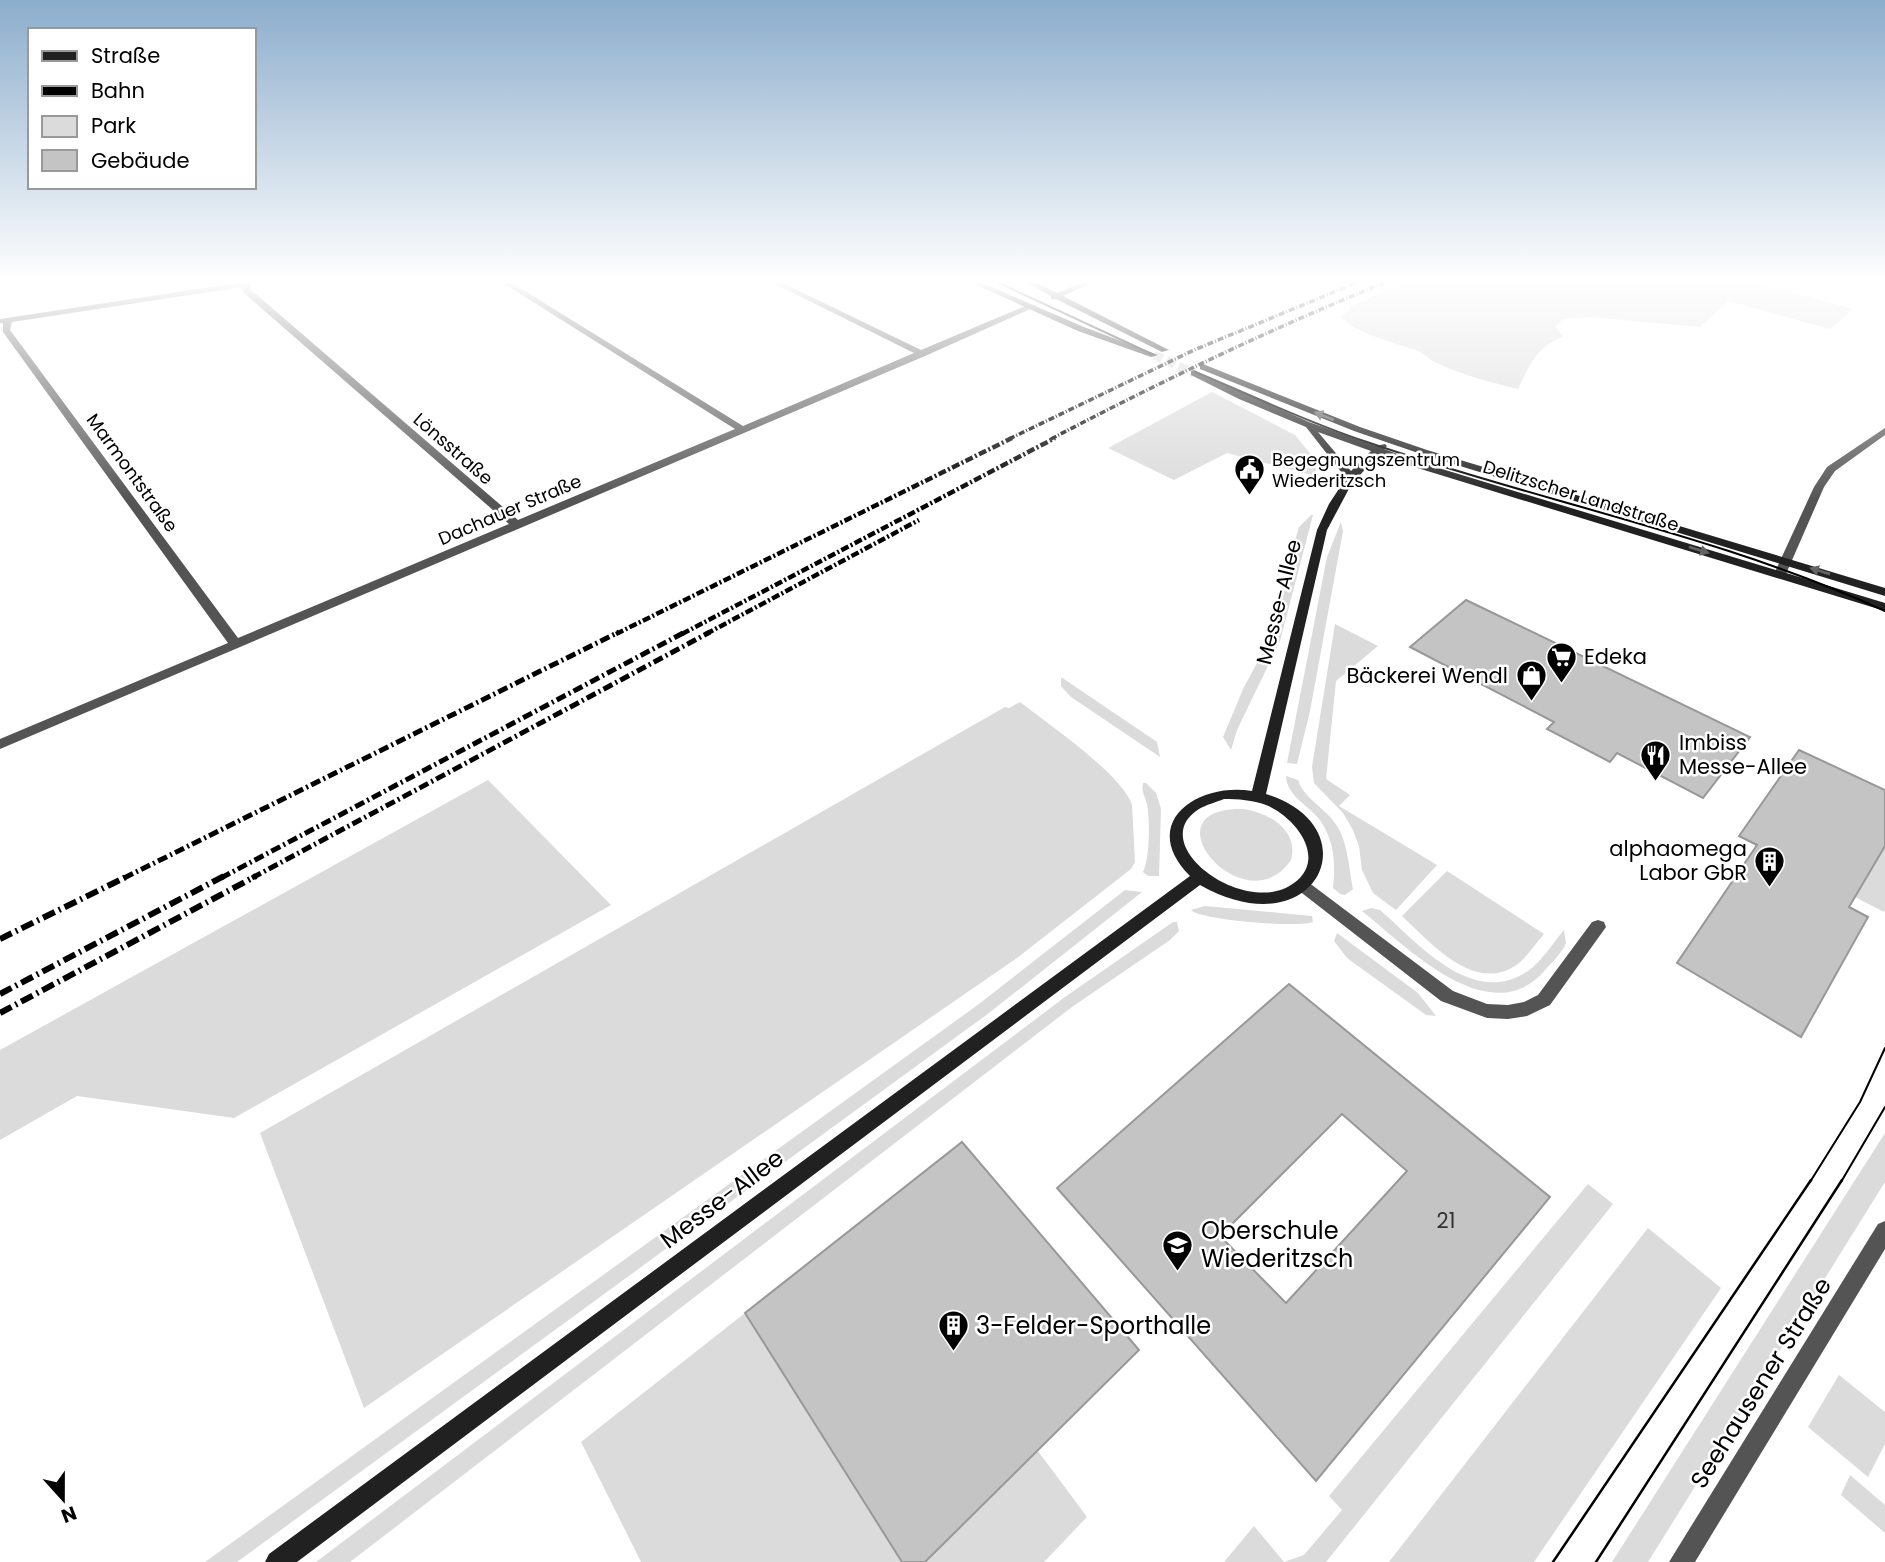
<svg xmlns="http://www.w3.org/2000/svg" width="1885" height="1562" font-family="Poppins,sans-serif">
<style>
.green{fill:#dbdbdb}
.building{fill:#c4c4c4;stroke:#989898;stroke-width:2;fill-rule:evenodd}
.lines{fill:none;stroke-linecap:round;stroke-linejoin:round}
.secondary-tunnel{stroke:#d9d9d9;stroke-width:9;stroke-dasharray:9 4.5;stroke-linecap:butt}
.street{fill:#545454;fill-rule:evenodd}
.secondary{fill:#212121;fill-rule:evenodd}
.tram-far1{stroke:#000;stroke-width:2}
.tram{stroke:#000;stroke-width:2.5}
.rail-far3{stroke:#000;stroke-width:3.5;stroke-dasharray:6 2 1 2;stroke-linecap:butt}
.rail-far2{stroke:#000;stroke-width:4.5;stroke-dasharray:8 2.5 2 2.5;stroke-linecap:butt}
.rail-far1{stroke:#000;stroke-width:5;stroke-dasharray:10 3.5 2 3.5;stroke-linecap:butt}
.rail{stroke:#000;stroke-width:6;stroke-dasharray:13 4.5 2 4.5;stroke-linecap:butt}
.oneway{fill:#646464}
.labels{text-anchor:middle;stroke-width:5;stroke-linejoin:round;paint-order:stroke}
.far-street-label{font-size:18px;fill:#000;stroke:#fff}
.far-poi-label{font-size:18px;fill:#000;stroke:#fff;text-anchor:start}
.street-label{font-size:21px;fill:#000;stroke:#fff}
.poi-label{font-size:21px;fill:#000;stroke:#fff;text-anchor:start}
.near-number-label{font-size:21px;fill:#313131}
.near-street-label{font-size:24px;fill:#000;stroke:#fff}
.near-poi-label{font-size:24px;fill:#000;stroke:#fff;text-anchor:start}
</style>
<rect width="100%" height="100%" fill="#fff"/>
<g class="green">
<path d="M1406 283H1758L1853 309 1830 329 1728 301 1700 327 1590 317 1563 319 1555 327 1563 336C1535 350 1531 362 1518 389 1490 382 1465 376 1439 364 1430 361 1424 353 1416 350 1396 343 1354 333 1341 317L1353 305Z"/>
<path d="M1212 392 1295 435 1317 462 1315 476 1227 453 1174 480 1108 448Z"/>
<path d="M1311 515H1313L1280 641 1237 730 1231 750 1223 737 1244 687 1263 652 1299 527Z"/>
<path d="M1341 522 1343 531 1310 711 1297 764 1287 763 1327 557Z"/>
<path d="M1335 624 1378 646 1336 681 1326 779 1350 795 1339 806 1437 865 1396 910 1373 893 1362 870 1359 846 1353 830 1343 813 1314 783 1312 767Z"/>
<path d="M1061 677 1157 742 1160 757 1071 697 1061 686Z"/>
<path d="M1020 702C1048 724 1122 774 1132 805L1135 862 1131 869 1017 958 364 1408 260 1133 1005 707 1009 708Z"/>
<path d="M1286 776 1298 780C1304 799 1327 809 1337 826 1348 843 1349 869 1353 889L1345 895 1340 894 1333 888C1336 863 1334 839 1319 819 1307 804 1287 796 1286 776Z"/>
<path d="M488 780 611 905 234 1118 77 1096 0 1140V1050Z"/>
<path d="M1143 783H1146L1156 793 1161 809 1159 876H1148L1143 872C1150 859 1150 819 1147 804 1145 796 1141 792 1143 783Z"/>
<path d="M1244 809C1269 813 1299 830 1291 860 1245 928 1141 806 1244 809Z"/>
<path d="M1885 846V909L1884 912 1855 897Z"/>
<path d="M1447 871 1544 934C1535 944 1526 959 1515 966 1473 993 1429 941 1402 916Z"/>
<path d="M1125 890 1142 892 989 1013 237 1562H205L979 1004Z"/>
<path d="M1205 906 1312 916 1313 922C1299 928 1199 920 1191 910Z"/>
<path d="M1371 908 1380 910C1417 942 1472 1009 1528 971 1542 961 1553 943 1564 930L1566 943C1562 953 1553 961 1546 969 1491 1035 1406 946 1362 911Z"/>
<path d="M1173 922H1177L1179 931 1170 940 1072 1007 350 1562H316L1065 997Z"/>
<path d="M1337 933 1418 993 1436 1016 1426 1015 1347 958 1334 941Z"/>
<path d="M1885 1133V1182L1648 1562H1612Z"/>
<path d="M1588 1184 1613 1204 1326 1562H1224L1254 1526 1284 1562 1304 1555 1342 1510 1329 1496Z"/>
<path d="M1648 1228 1721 1288 1534 1562H1389Z"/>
<path d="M745 1313 902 1562H641L581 1442Z"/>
<path d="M1839 1375 1885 1412V1444L1868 1477 1808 1427Z"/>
<path d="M1038 1451 1087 1517 1044 1562H925Z"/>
<path d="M1850 1475 1885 1505V1533L1841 1495Z"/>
</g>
<g class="building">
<path d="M1466 600 1750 737 1703 798 1617 753 1610 762 1547 729 1554 722 1410 647Z"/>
<path d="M1799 750 1885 790V846L1849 907 1868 917 1801 1037 1677 963 1757 845 1739 836Z"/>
<path d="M1289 984 1550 1197 1316 1481 1057 1188ZM1342 1114 1407 1171 1286 1303 1220 1236Z"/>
<path d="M962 1142 1139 1350 925 1562H902L745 1313Z"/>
</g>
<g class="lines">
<path class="secondary-tunnel" d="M1154 355 1194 373"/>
<g class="street">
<path d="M237 283H255L250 285 251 290 518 520 735 429 503 283H512L743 426 914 353 773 283H783L921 350 1030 304 1037 306 925 356 0 749V739L228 643 3 332V323H0V319ZM242 287 244 293 509 524 238 638 10 330 12 322Z"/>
<path d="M1885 428V435L1835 471 1824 487 1786 574 1780 577 1776 576 1774 574 1814 487 1827 467Z"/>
<path d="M1303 880 1308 882 1453 991 1487 1004 1508 1005 1524 1002 1538 995 1592 922 1598 920 1604 922 1606 927 1550 1005 1527 1016 1508 1019 1487 1018 1441 1001 1298 890 1295 886 1298 882Z"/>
<path d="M1885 1221V1249L1695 1562H1669L1878 1224Z"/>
</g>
<g class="secondary">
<path d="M972 283H982L1084 327 1158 355 1151 357 1078 331Z"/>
<path d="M1027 283H1037L1057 293 1081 283H1091L1063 296 1169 350 1162 352 1056 299H1051V296Z"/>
<path d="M1203 364 1360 427 1427 450 1885 588V596L1421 454 1354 431 1200 369V365Z"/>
<path d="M1194 370 1309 422 1376 446 1385 444 1387 446 1384 449 1419 462 1885 603V611L1411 466 1379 454 1351 485 1327 530 1266 794C1373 827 1317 951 1200 885L297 1562H265L269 1554 1190 876C1138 824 1196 782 1252 791L1317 530 1329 504 1346 478 1306 427 1239 399 1191 375V371ZM1318 432 1371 451 1351 471ZM1224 799C1238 799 1253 800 1266 805 1295 817 1328 858 1294 883 1246 919 1143 844 1199 809 1206 805 1216 802 1224 799Z"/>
</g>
<g class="tram-far1">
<path d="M999 283 1154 355"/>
<path d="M1195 372C1252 395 1308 423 1367 442 1537 501 1722 536 1885 611"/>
<path d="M1810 1182 1860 1102 1885 1048"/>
<path d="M1841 1182 1885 1107"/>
</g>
<g class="tram">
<path d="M1553 1562 1811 1180"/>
<path d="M1596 1562 1842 1180"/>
</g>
<g class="rail-far3">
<path d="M1009 439 1194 350 1356 283"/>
<path d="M1051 439C1160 382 1270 329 1384 283"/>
</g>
<g class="rail-far2">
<path d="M616 634 1012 438"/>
<path d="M682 634 1055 438"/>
<path d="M706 634 919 520"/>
</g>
<g class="rail-far1">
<path d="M124 878 619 632"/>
<path d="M221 878 685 632"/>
<path d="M252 878 710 632"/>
</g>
<g class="rail">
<path d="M0 939 128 876"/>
<path d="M0 994 224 876"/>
<path d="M0 1013 256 876"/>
</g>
</g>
<defs><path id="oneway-solid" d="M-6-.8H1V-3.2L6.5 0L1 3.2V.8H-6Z" transform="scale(1.75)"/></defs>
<g class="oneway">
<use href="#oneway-solid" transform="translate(1324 416) rotate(-158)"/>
<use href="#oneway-solid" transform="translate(1699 550) rotate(17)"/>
<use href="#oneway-solid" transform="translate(1820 571) rotate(-163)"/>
</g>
<linearGradient id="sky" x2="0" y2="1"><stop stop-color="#8cadcc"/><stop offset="0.56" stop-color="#fff"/><stop offset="1" stop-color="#fff" stop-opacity="0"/></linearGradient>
<rect width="1885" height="501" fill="url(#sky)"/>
<defs>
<symbol id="civic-pin" viewBox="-11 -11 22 30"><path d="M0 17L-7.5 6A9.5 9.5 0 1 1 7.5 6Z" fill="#000" stroke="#fff"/><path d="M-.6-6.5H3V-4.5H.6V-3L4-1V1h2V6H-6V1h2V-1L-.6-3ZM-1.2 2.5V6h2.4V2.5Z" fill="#fff"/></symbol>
<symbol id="supermarket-pin" viewBox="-11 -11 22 30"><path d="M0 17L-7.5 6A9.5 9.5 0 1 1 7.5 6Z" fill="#000" stroke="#fff"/><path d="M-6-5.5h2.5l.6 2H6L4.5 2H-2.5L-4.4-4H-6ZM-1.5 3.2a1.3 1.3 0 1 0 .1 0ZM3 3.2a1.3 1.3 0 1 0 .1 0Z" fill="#fff"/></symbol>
<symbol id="shop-pin" viewBox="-11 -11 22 30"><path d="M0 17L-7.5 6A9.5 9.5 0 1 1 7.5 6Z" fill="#000" stroke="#fff"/><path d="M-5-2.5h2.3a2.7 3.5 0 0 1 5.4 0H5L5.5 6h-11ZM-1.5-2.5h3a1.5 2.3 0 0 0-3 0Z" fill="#fff"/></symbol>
<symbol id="restaurant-pin" viewBox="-11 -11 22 30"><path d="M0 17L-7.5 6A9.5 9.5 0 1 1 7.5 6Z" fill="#000" stroke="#fff"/><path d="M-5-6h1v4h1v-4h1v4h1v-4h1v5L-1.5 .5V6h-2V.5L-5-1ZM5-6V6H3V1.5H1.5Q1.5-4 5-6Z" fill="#fff"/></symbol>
<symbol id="building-pin" viewBox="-11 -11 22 30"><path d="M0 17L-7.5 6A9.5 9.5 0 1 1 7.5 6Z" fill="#000" stroke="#fff"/><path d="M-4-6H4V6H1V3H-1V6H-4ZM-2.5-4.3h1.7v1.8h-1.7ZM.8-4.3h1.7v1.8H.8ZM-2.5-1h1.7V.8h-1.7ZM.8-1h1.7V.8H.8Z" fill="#fff"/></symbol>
<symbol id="school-pin" viewBox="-11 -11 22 30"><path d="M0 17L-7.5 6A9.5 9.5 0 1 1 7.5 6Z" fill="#000" stroke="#fff"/><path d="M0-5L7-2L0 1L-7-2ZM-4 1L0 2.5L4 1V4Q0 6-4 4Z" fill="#fff"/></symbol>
</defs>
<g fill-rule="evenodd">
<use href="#civic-pin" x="1232" y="452" width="35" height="47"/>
<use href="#supermarket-pin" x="1544" y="640" width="35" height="47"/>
<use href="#shop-pin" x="1514" y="658" width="35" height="47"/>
<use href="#restaurant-pin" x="1638" y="738" width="35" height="47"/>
<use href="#building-pin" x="1752" y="844" width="35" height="47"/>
<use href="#school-pin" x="1160" y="1228" width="35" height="47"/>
<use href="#building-pin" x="936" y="1308" width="35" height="47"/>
</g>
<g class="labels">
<g class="far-street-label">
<text transform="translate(453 449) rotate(41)" y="6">Lönsstraße</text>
<text transform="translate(132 473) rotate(54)" y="6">Marmontstraße</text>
<text transform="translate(1581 496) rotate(17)" y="6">Delitzscher Landstraße</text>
<text transform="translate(510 510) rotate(-23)" y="6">Dachauer Straße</text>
</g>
<g class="far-poi-label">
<text x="1272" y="466">Begegnungszentrum<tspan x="1272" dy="21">Wiederitzsch</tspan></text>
</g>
<g class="street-label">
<text transform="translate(1279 602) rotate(-76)" y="7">Messe-Allee</text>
</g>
<g class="poi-label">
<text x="1584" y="664">Edeka</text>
<text x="1508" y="683" text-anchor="end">Bäckerei Wendl</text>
<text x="1679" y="750">Imbiss<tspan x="1679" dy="24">Messe-Allee</tspan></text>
<text x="1747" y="856" text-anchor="end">alphaomega<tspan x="1747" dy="24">Labor GbR</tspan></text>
</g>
<g class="near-number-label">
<text x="1446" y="1228">21</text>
</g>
<g class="near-street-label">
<text transform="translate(722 1199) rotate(-37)" y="8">Messe-Allee</text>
<text transform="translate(1761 1383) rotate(-58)" y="8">Seehausener Straße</text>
</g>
<g class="near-poi-label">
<text x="1201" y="1239">Oberschule<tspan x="1201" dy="28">Wiederitzsch</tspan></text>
<text x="976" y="1334">3-Felder-Sporthalle</text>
</g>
</g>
<rect x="28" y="28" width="228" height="161" fill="#ffffff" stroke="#999999" stroke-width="2"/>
<rect x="42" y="51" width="35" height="10" fill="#212121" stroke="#999999" stroke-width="2"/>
<text x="91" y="63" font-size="21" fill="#000000">Straße</text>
<rect x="42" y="86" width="35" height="10" fill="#000000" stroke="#999999" stroke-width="2"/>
<text x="91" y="98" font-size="21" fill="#000000">Bahn</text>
<rect x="42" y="116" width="35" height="21" fill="#dbdbdb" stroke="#999999" stroke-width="2"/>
<text x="91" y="133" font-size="21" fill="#000000">Park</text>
<rect x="42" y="150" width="35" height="21" fill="#c4c4c4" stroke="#999999" stroke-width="2"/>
<text x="91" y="168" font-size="21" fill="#000000">Gebäude</text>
<g transform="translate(63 1499) rotate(159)" stroke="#ffffff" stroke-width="5" paint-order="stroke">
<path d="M0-5L12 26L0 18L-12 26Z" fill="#000000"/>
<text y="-10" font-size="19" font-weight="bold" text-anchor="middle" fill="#000000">N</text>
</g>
</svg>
